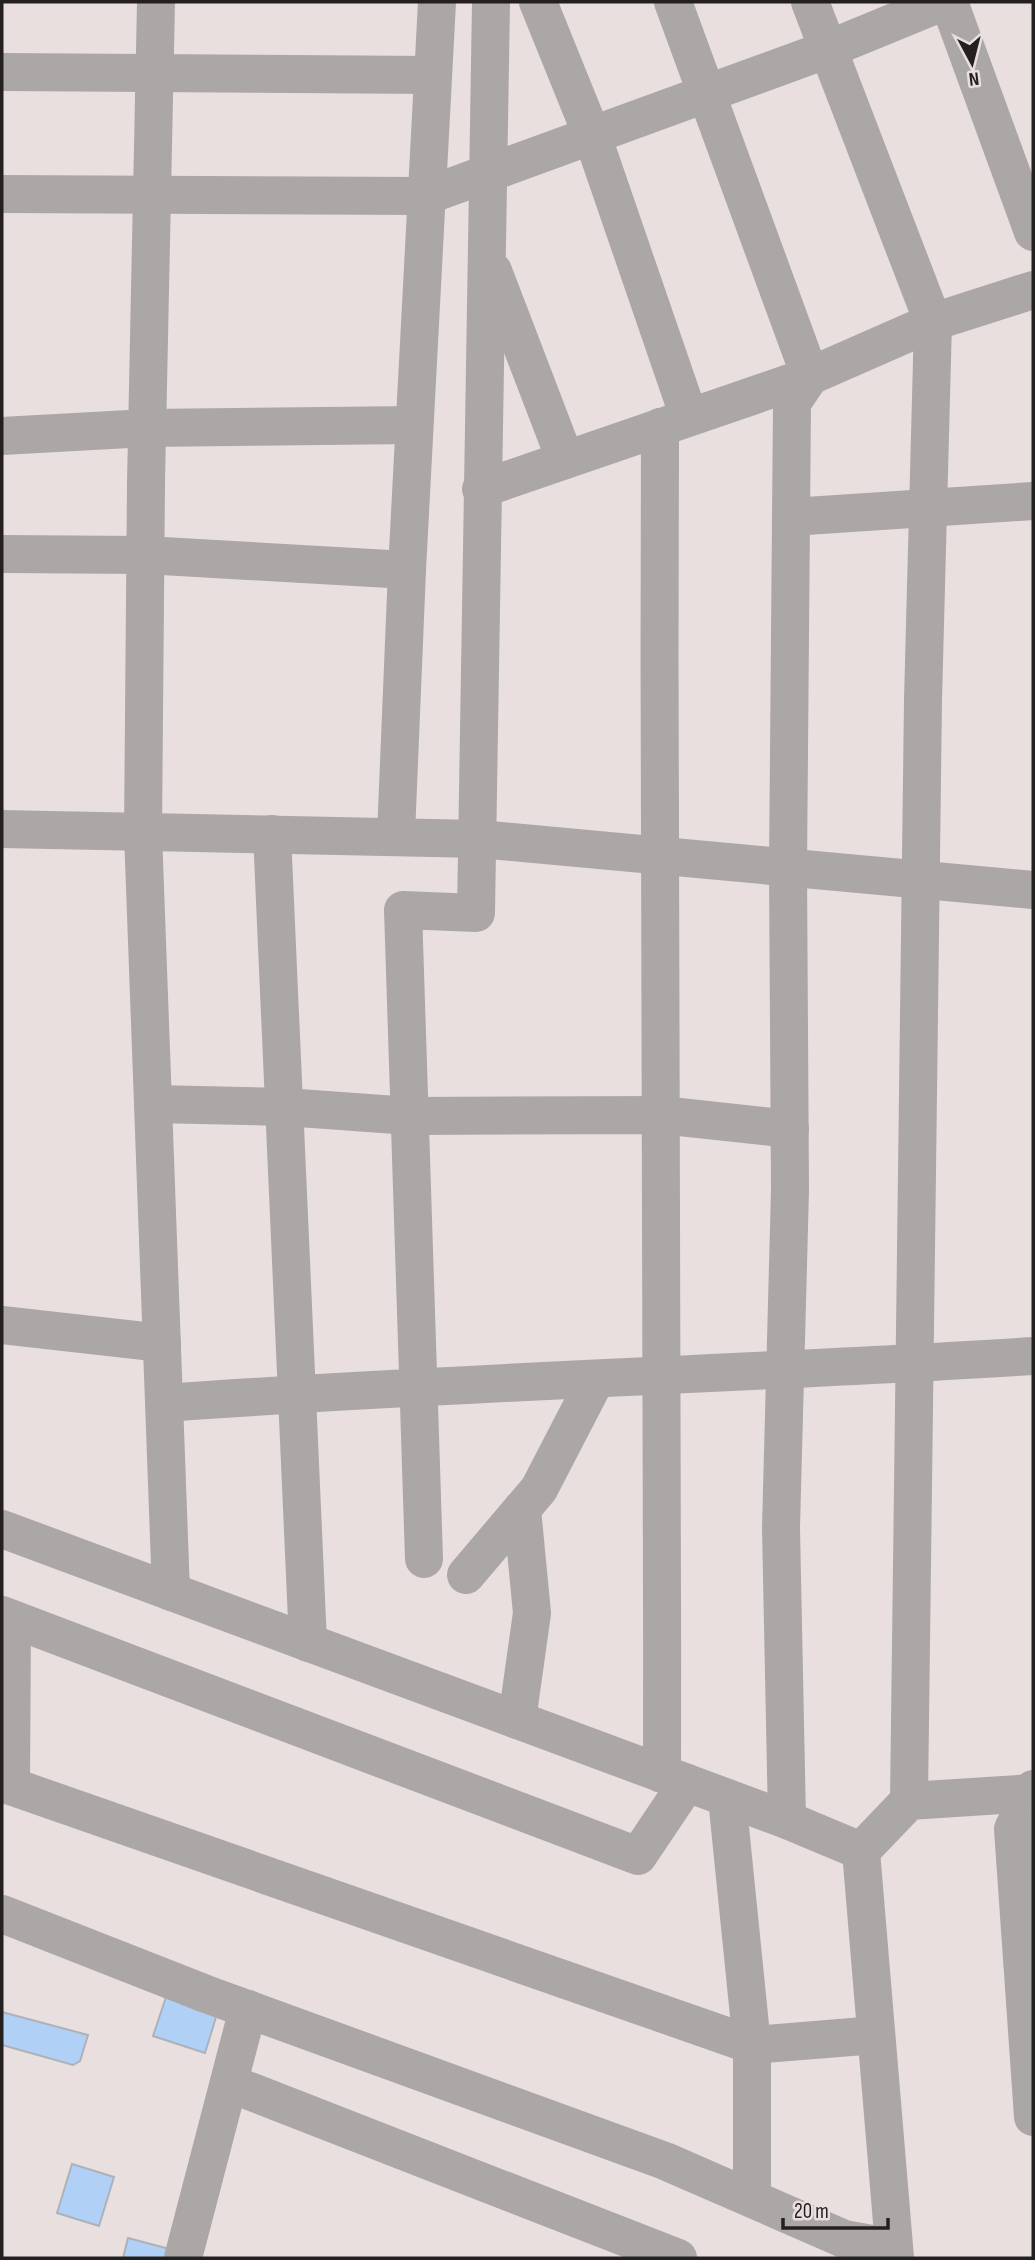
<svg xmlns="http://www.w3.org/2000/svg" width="1035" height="2260" font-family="'Sofia Sans Condensed',sans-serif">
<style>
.building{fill:#b1d0f5;stroke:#adb2ba;stroke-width:2}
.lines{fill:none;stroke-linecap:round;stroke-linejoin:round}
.street{stroke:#aca7a7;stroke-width:38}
</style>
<rect width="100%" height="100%" fill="#eadfdf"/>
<g class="building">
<path d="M166 1997 217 2014 205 2053 153 2036Z"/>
<path d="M2 2012 88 2035 80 2061 73 2065 2 2045Z"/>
<path d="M72 2164 114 2177 99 2226 57 2213Z"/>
<path d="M128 2238 177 2251 175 2258H123Z"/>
</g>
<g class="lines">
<g class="street">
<path d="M156 2 146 483 143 833 171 1592"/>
<path d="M538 2 593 138 689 417"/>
<path d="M673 2 810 376 792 403 788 868 790 1190 781 1528 787 1820 861 1851 895 2258"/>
<path d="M810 2 933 322 923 700 909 1801"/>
<path d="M949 2 1033 232"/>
<path d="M2 72 433 75"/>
<path d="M2 194 426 196 826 50 943 2"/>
<path d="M493 271 565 459"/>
<path d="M660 427C658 876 663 1325 662 1774"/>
<path d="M2 436 147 428 414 425"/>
<path d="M481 489 810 376 933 322 1033 290"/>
<path d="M791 517 1033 501"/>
<path d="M2 554 145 555 407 570"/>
<path d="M2 829 479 839 1033 890"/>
<path d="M272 834 308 1643"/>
<path d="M396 835 407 570 437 2"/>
<path d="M153 1104 285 1107 410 1116 661 1115 790 1129"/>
<path d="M2 1325 162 1343"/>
<path d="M164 1403C454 1382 744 1374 1033 1356"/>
<path d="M2 1529 787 1820"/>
<path d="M424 1559 403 910 476 913 491 2"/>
<path d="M466 1575 539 1489 596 1379"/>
<path d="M2 1615 638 1856 687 1783"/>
<path d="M517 1720 532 1613 522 1509"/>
<path d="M2 1783 752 2045 876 2035"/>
<path d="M11 1786 12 1619"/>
<path d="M1033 1789 1013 1829 1033 2117"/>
<path d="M727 1798 752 2045V2198"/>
<path d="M861 1851 909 1801 1033 1793"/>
<path d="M2 1914 206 1994 665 2161 844 2239 894 2248"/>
<path d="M229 2083 678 2258"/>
<path d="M183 2258 248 2009"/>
</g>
</g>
<rect width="1035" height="2260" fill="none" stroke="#24201f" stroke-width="7"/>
<g transform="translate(972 63) rotate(173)" stroke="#eadfdf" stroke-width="5" paint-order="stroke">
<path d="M0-5L12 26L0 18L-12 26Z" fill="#24201f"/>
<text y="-10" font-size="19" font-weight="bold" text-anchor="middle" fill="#24201f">N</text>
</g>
<path d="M783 2218v10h105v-10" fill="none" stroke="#24201f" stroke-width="3.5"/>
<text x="794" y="2218" font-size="21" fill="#24201f" stroke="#eadfdf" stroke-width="5" paint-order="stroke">20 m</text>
</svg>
